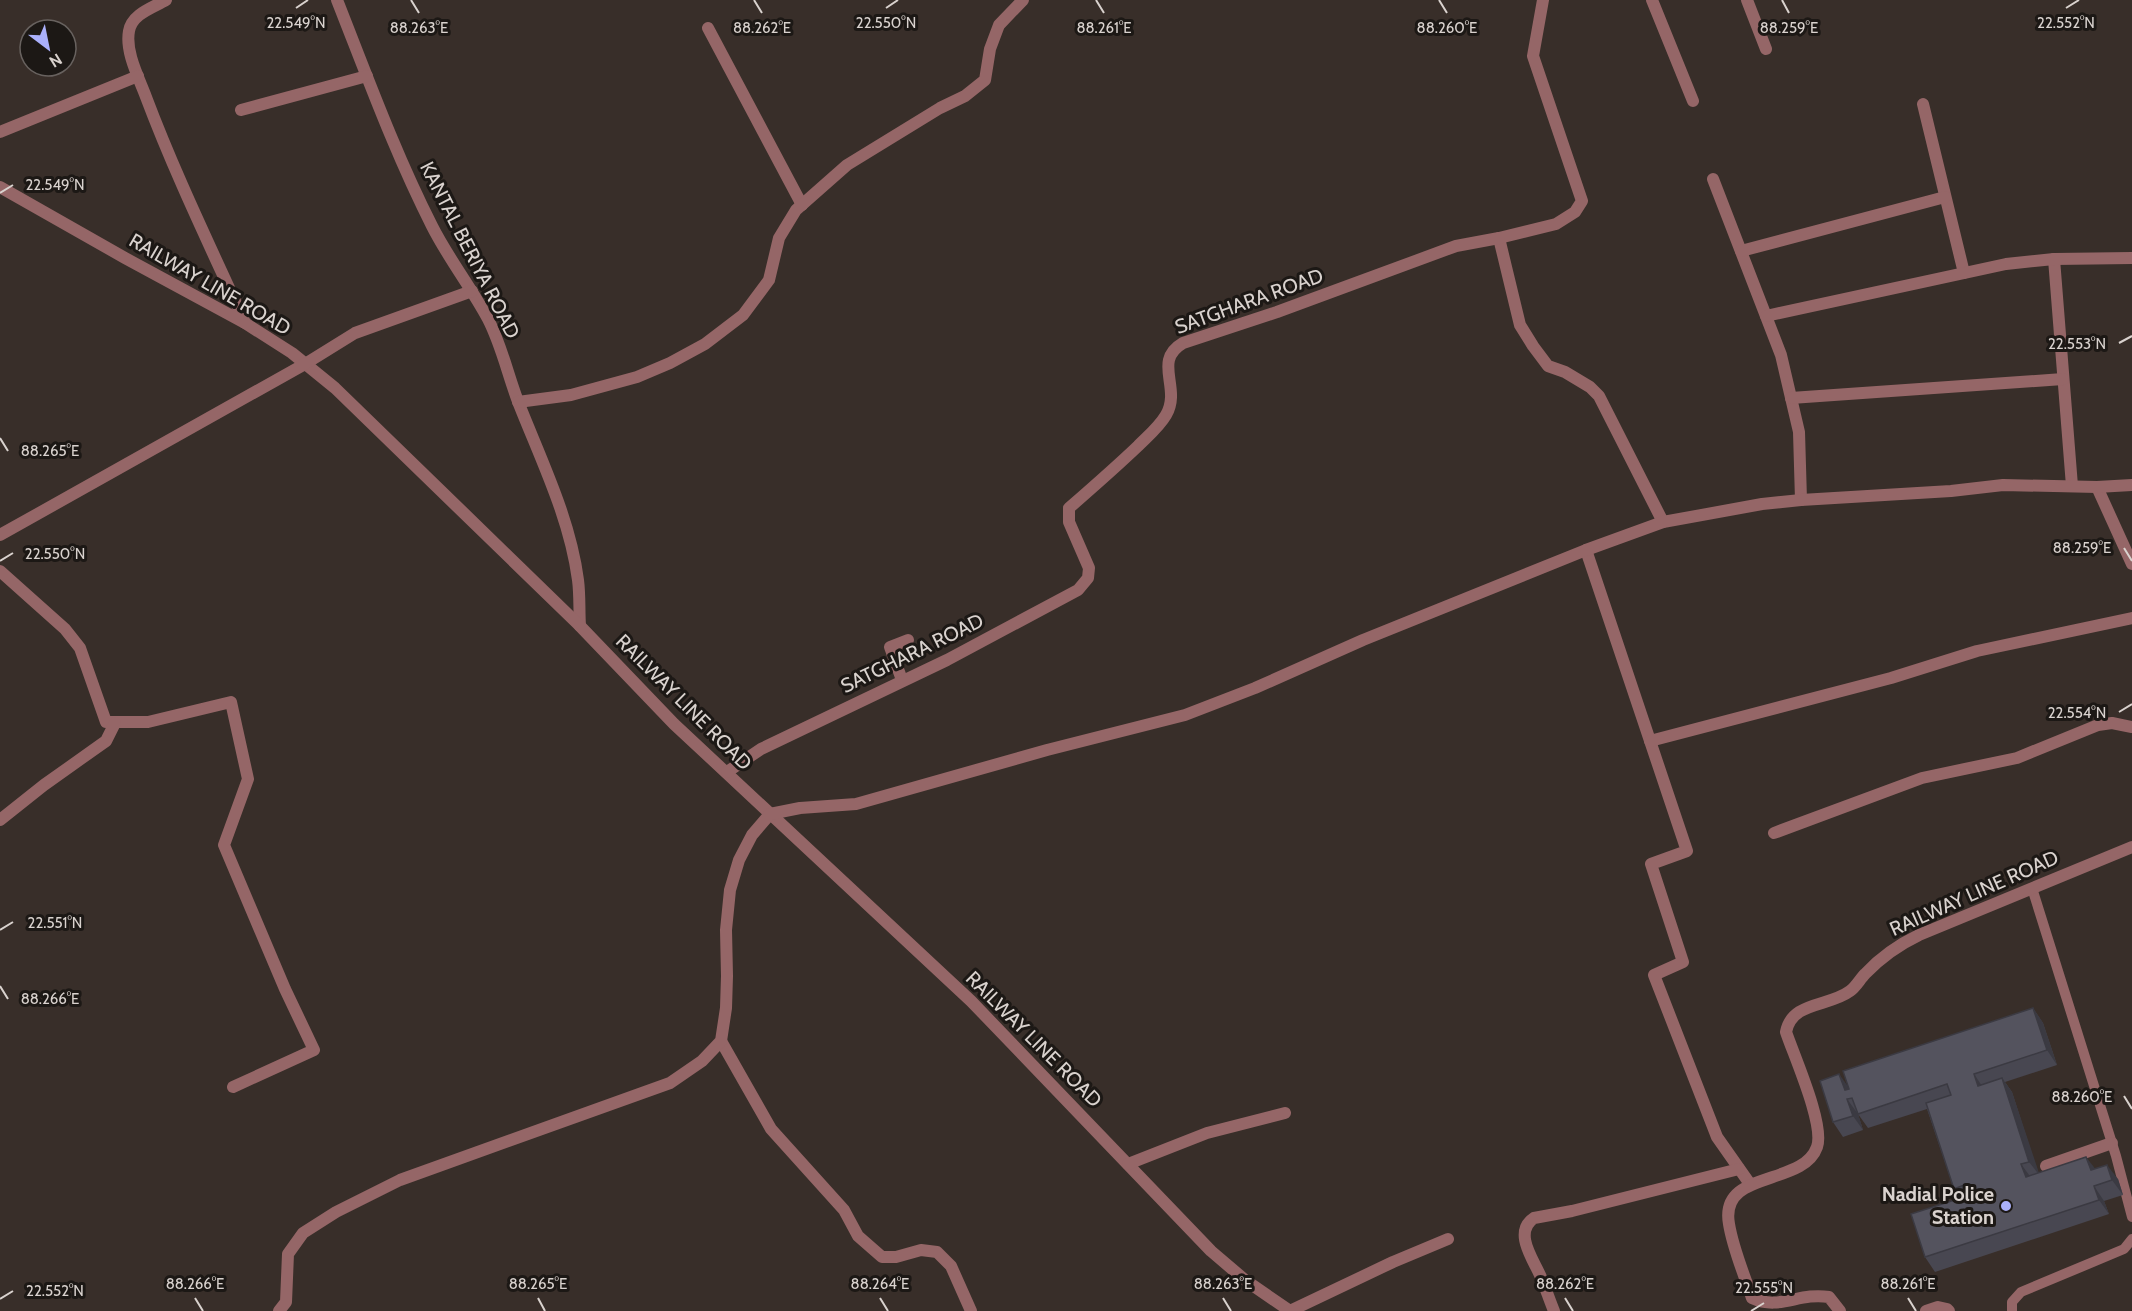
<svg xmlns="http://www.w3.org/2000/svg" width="2132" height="1311" font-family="Cabin,sans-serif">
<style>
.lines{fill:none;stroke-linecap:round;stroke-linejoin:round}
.service{stroke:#956667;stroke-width:10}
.minor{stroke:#956667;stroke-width:12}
.tertiary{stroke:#956667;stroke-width:12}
.wall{fill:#484751}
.shaded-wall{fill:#3b3a42}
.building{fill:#54535e;stroke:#3b3a42;stroke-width:1.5}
.ticks{fill:none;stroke:#d9d2ce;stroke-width:2}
.poi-dot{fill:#aab0fb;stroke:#1c1815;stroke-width:2}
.labels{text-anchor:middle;stroke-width:6;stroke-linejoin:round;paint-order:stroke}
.street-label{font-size:20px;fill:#d9d2ce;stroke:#1c1815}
.poi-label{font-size:20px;font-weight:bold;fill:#d9d2ce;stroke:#1c1815;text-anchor:end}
.ticks-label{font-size:15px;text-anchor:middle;fill:#d9d2ce;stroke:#1c1815;stroke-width:6;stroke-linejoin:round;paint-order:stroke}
</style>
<rect width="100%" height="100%" fill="#382e29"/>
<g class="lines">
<g class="service">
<path d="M2032 888 2116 1156 2132 1217"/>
<path d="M2012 1311V1302L2021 1292 2124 1249 2132 1239"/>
</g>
<g class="minor">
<path d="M166 0C152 8 132 14 129 31 125 52 139 78 146 97 175 174 211 248 245 323"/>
<path d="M337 0C367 76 395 153 432 226 448 258 471 287 488 319 502 346 508 376 519 404 542 462 570 519 578 580 580 595 579 611 580 626"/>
<path d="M1652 0 1693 101"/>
<path d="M1747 0 1766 49"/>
<path d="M708 28 802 205"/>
<path d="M1923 104 1964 273"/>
<path d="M241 110 367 76"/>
<path d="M0 132 138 76"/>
<path d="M1713 179 1781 355 1799 432 1801 500"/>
<path d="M0 187 125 258 245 323 292 353 335 388 580 626 674 724 971 1001 1211 1251 1245 1280 1290 1311 1393 1262 1448 1239"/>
<path d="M1499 238 1520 325 1533 346 1548 366 1565 372 1590 387 1599 396 1663 522"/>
<path d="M1741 251 1945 197"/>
<path d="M2054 259 2072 486"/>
<path d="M1766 316 2006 264 2054 259 2132 258"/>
<path d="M1791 398 2063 379"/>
<path d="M518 402 571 395 637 377 670 363 705 344 743 315 769 280 779 238 796 210 847 165 940 108 965 96 985 80 990 49 999 25 1023 0"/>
<path d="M2097 487 2132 564"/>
<path d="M0 535 305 364 355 333 472 291"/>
<path d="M1586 550 1687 851 1651 864 1683 962 1654 975 1717 1137 1750 1184"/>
<path d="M0 571 65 629 80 648 106 722H148L231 702 248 779 224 845 285 989 314 1050 233 1087"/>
<path d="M902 680 890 647 908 640"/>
<path d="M1650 741 1891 678 1977 651 2132 618"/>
<path d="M727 772 761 749 947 660 1078 590 1088 578 1089 568 1069 522V508C1092 488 1116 467 1138 446 1148 436 1159 427 1166 415 1182 388 1152 361 1183 343L1277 312 1456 246 1499 238 1556 224 1575 212 1582 201 1533 56 1543 0"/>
<path d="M0 820 44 785 106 741 115 723"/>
<path d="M1774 833 1922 778 2017 758 2098 725 2112 723 2132 727"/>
<path d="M721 1041 771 1129 844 1210 858 1236 882 1257H896L921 1250 937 1252 951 1266 971 1311"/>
<path d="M1128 1164 1207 1133 1285 1113"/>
<path d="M2046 1166 2112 1143"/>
<path d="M1554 1311C1549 1299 1545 1286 1540 1275 1533 1259 1513 1232 1534 1218L1572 1211 1739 1169"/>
<path d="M1840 1311 1829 1297C1798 1292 1780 1311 1752 1298 1744 1274 1733 1249 1729 1224 1719 1169 1803 1187 1817 1147 1825 1125 1794 1056 1786 1032 1792 1001 1829 1007 1850 991 1856 987 1860 979 1865 974 1881 957 1898 945 1919 935L2132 847"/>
<path d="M1926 1311 1938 1307 1947 1309 1949 1311"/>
</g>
<path class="tertiary" d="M279 1311 286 1302 288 1254 303 1233 336 1212 400 1180 670 1083 702 1061 721 1041 726 1008 727 976 726 930 730 890 739 860 752 835 770 814 800 808 856 804 1047 750 1185 715 1255 688 1363 640 1586 550 1663 522 1762 504 1801 500 1951 491 2003 485 2097 487 2132 485"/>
</g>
<path class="wall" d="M2033 1008 2043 1023 2057 1065 2005 1082 2012 1092 2038 1173 2095 1169 2118 1179 2123 1195 2104 1201 2109 1214 1935 1272 1925 1257 1960 1198 1954 1189 1927 1109 1868 1128 1858 1114 1863 1130 1843 1137 1833 1122 1848 1087Z"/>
<g class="shaded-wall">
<path d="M2033 1008 2043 1023 2057 1065 2047 1050Z"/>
<path d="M1839 1074 1850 1089 1845 1090Z"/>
<path d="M1974 1074 1984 1089 1978 1086Z"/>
<path d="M2002 1078 2012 1092 2040 1176 2029 1162Z"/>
<path d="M1847 1099 1858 1114 1863 1130 1853 1116Z"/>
<path d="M2086 1157 2097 1171 2101 1185 2091 1170Z"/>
<path d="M2021 1164 2032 1179 2026 1177Z"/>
<path d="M2107 1165 2118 1179 2123 1195 2112 1180Z"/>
<path d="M2094 1186 2104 1201 2109 1214 2099 1200Z"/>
</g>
<path class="building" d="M2033 1008 2047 1050 1974 1074 1978 1086 2002 1078 2029 1162 2021 1164 2026 1177 2086 1157 2091 1170 2107 1165 2112 1180 2094 1186 2099 1200 1925 1257 1911 1214 1967 1196 1964 1185 1954 1189 1926 1103 1951 1095 1947 1084 1858 1114 1852 1098 1847 1099 1853 1116 1833 1122 1820 1081 1839 1074 1845 1090 1849 1089 1843 1071Z"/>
<path class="ticks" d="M411 0 419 13M754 0 762 13M1096 0 1104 13M1439 0 1447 13M1782 0 1789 13M296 8 308 0M886 8 898 0M2066 8 2079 0M0 193 13 185M2119 343 2132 336M0 438 8 451M2124 548 2132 561M0 561 13 553M2119 712 2132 704M0 930 13 922M0 986 8 999M2124 1096 2132 1109M195 1298 203 1311M538 1298 545 1311M880 1298 888 1311M1223 1298 1231 1311M1565 1298 1573 1311M1908 1298 1916 1311M0 1299 13 1291M1751 1311 1764 1303"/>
<circle class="poi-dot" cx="2006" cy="1206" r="6"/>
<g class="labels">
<g class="street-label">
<text transform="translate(470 250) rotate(63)" y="7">KANTAL BERIYA ROAD</text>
<text transform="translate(210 284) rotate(30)" y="7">RAILWAY LINE ROAD</text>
<text transform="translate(1249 301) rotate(-20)" y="7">SATGHARA ROAD</text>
<text transform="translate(912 653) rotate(-26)" y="7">SATGHARA ROAD</text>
<text transform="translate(684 702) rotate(45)" y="7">RAILWAY LINE ROAD</text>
<text transform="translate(1974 893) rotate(-24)" y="7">RAILWAY LINE ROAD</text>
<text transform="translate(1034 1039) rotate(45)" y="7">RAILWAY LINE ROAD</text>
</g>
<g class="poi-label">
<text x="1994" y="1201">Nadial Police<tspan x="1994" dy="23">Station</tspan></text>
</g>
</g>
<g class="ticks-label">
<text x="296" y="28">22.549°N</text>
<text x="886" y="28">22.550°N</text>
<text x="2066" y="28">22.552°N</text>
<text x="419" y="33">88.263°E</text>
<text x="762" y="33">88.262°E</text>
<text x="1104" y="33">88.261°E</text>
<text x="1447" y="33">88.260°E</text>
<text x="1789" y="33">88.259°E</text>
<text x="55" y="190">22.549°N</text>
<text x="2077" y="349">22.553°N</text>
<text x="50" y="456">88.265°E</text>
<text x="2082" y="553">88.259°E</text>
<text x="55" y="559">22.550°N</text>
<text x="2077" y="718">22.554°N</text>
<text x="55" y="928">22.551°N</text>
<text x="50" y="1004">88.266°E</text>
<text x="2082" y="1102">88.260°E</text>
<text x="195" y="1289">88.266°E</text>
<text x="538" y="1289">88.265°E</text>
<text x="880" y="1289">88.264°E</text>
<text x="1223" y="1289">88.263°E</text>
<text x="1565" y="1289">88.262°E</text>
<text x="1908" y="1289">88.261°E</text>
<text x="1764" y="1293">22.555°N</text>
<text x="55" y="1296">22.552°N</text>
</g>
<g transform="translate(48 48) rotate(148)"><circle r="28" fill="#1c1815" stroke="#68625f" stroke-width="1.5"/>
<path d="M0-4.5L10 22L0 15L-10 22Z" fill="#aab0fb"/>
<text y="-9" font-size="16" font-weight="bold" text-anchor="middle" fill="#d9d2ce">N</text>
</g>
</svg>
